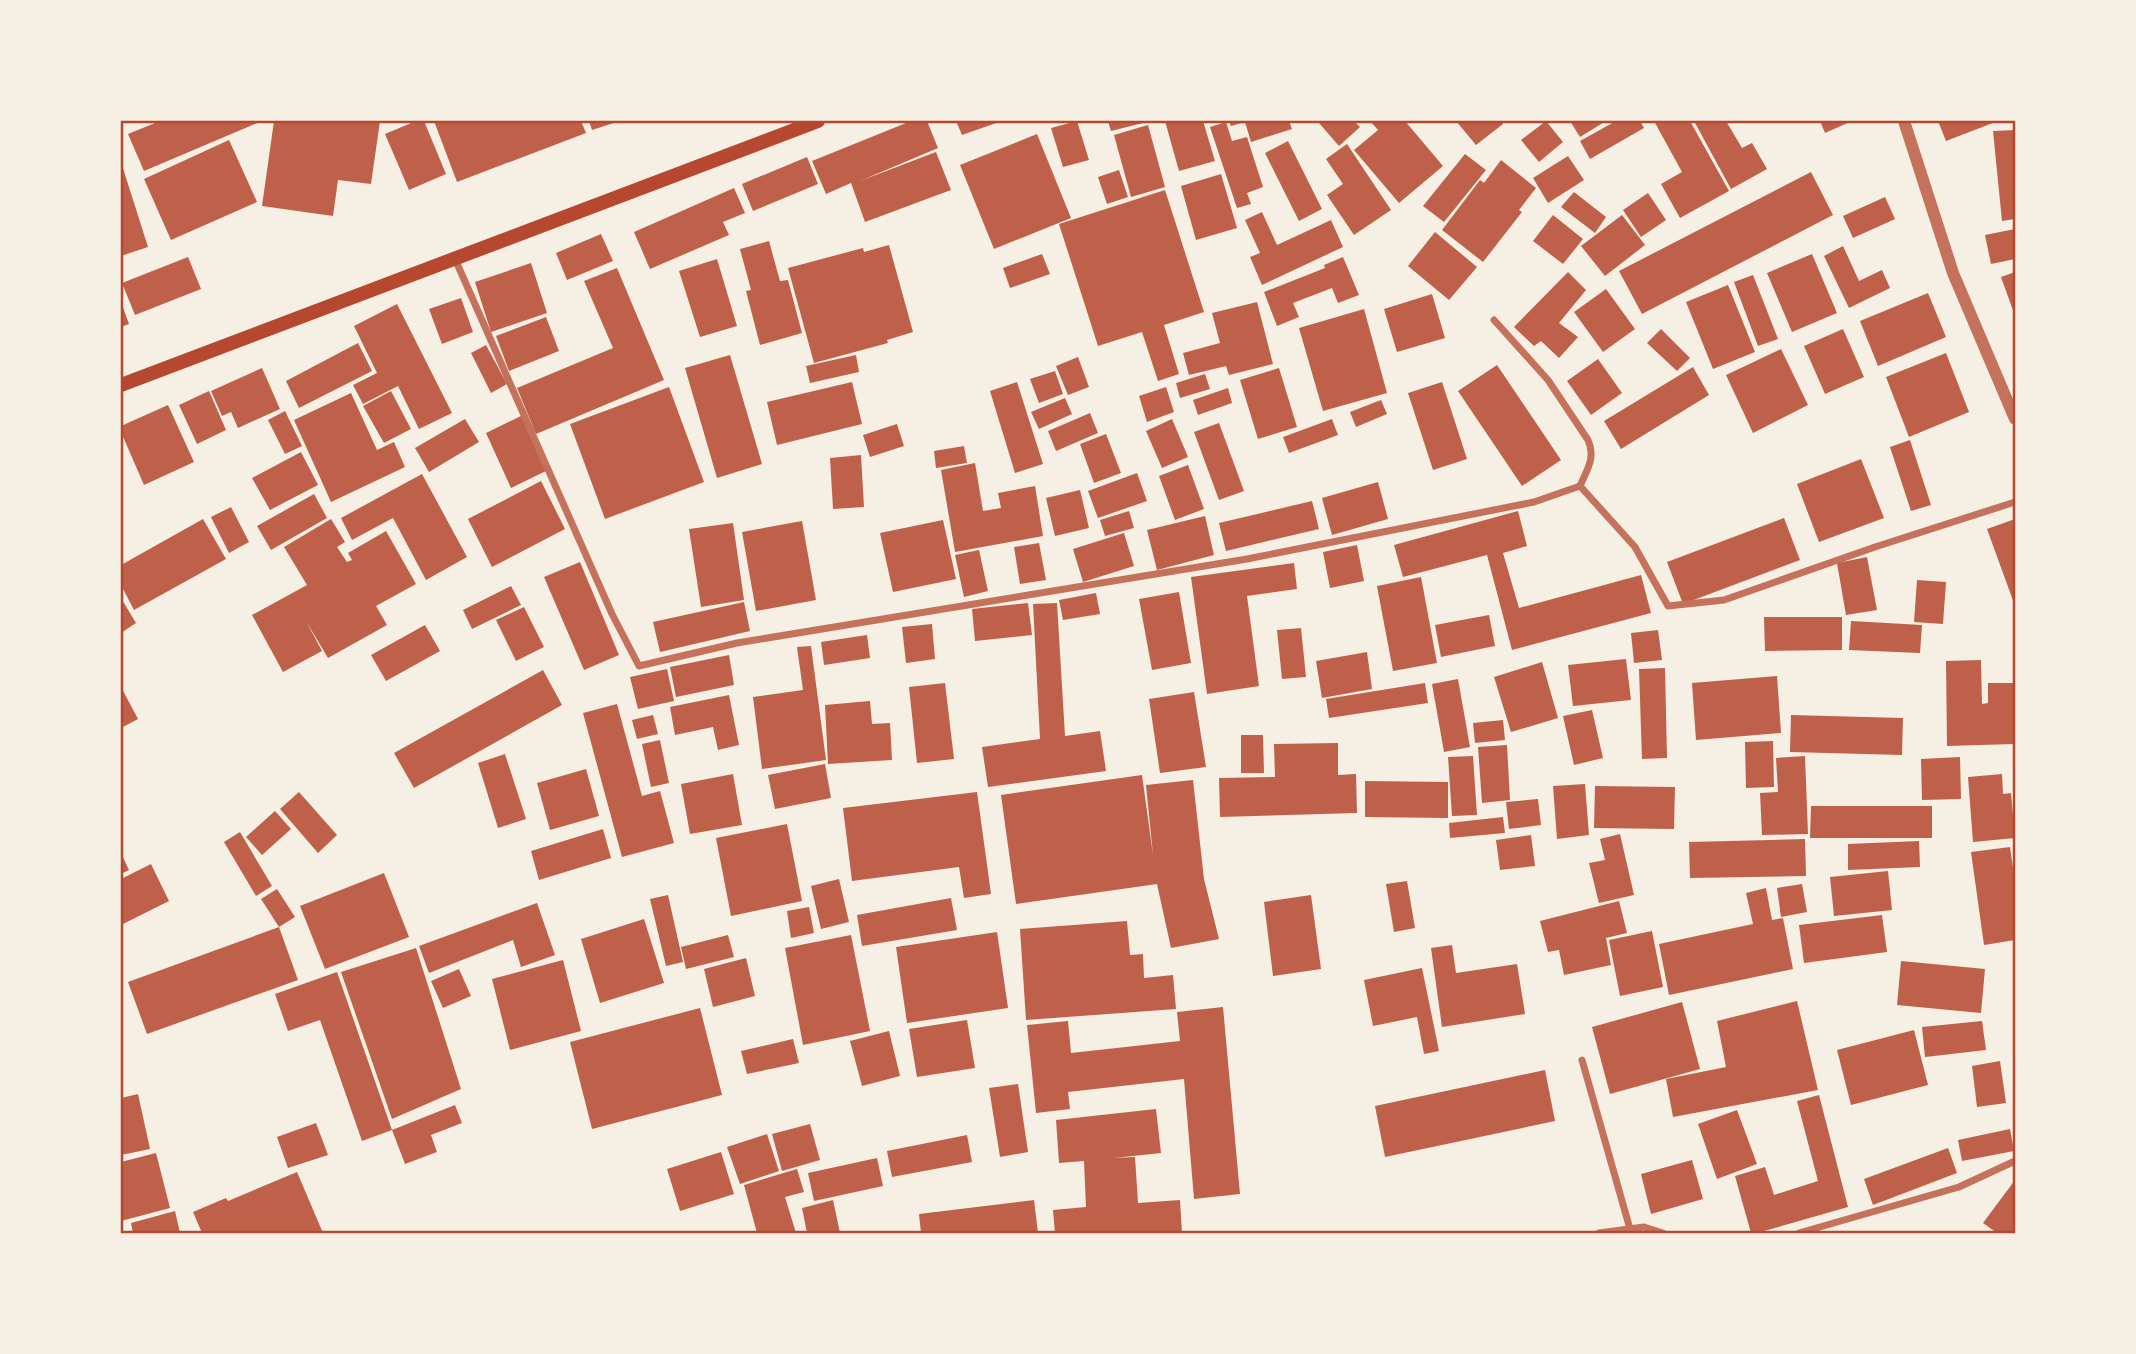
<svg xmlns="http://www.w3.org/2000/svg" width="2136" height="1354" font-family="'Times New Roman',serif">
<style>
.building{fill:#bf614a}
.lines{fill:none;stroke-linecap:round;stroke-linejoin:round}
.minor{stroke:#c5725c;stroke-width:7}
.tertiary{stroke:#c5725c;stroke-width:12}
.secondary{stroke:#b5482f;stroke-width:14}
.neatline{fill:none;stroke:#b5482f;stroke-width:2.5}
</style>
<rect width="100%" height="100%" fill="#f6efe4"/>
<g class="building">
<path d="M160 121H262L144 171 128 134Z"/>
<path d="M274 121H380L371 184 338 180 333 216 262 206Z"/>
<path d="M416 121H424L446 174 409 190 385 134Z"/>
<path d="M434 121H581L586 133 457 182Z"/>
<path d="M589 121H620L592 130Z"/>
<path d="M911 121H927L938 148 860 181 936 152 951 190 865 222 851 183 826 194 812 161Z"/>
<path d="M956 121H1002L962 135Z"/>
<path d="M1077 121 1089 160 1063 167 1051 128Z"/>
<path d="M1108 121H1147V122L1111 131Z"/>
<path d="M1165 121H1203L1215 161 1179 171Z"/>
<path d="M1229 121H1289L1292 129 1251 142 1245 122 1231 126Z"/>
<path d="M1321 121H1354L1360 127 1339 146 1319 123Z"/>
<path d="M1370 121H1405L1443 166 1399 203 1354 150 1378 130Z"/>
<path d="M1456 121H1501L1503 124 1476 145Z"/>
<path d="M1546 121 1563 142 1539 162 1521 140Z"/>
<path d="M1570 121H1606L1580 137Z"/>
<path d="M1616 121H1640L1644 128 1590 159 1580 141Z"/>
<path d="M1654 121H1690L1729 191 1680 218 1661 184 1682 172Z"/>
<path d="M1694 121H1726L1742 148 1752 143 1767 169 1731 189Z"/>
<path d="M1820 121H1852L1825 133Z"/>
<path d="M1938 121H1998L1946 141Z"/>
<path d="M1226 122 1232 141 1247 137 1263 187 1247 193 1251 204 1237 208 1210 127Z"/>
<path d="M1148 125 1165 187 1131 197 1114 135Z"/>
<path d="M2015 130V219L2002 221 1993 131Z"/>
<path d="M1037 134 1071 218 994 249 960 165Z"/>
<path d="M229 140 257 202 171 240 144 179Z"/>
<path d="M1288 141 1322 209 1299 221 1265 153Z"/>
<path d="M1347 144 1391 210 1354 235 1327 195 1343 184 1326 159Z"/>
<path d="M1465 154 1486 170 1444 222 1423 206Z"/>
<path d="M1568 156 1584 180 1548 203 1533 178Z"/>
<path d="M807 157 818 184 753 211 742 184Z"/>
<path d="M1501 160 1536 188 1519 210 1522 212 1483 262 1442 230 1480 180 1484 183Z"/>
<path d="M121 162 148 247 121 256Z"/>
<path d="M1119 170 1128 197 1107 204 1098 177Z"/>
<path d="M1811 172 1833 215 1642 314 1619 271Z"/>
<path d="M1221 174 1237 228 1196 240 1181 186Z"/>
<path d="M734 188 745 213 723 222 729 235 650 269 634 232Z"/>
<path d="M1165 190 1204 312 1164 325 1179 374 1158 381 1142 332 1098 346 1059 224Z"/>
<path d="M1574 192 1606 217 1595 233 1561 207Z"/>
<path d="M1648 193 1666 220 1641 237 1623 210Z"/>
<path d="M1885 197 1895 219 1853 238 1843 216Z"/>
<path d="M1262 212 1277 245 1331 220 1343 247 1262 285 1250 257 1260 253 1245 220Z"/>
<path d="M1553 215 1583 239 1563 264 1533 241Z"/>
<path d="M1622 215 1645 245 1605 276 1581 246Z"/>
<path d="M2015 229V259L1991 264 1985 235Z"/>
<path d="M1435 232 1477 267 1449 300 1408 266Z"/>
<path d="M601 234 613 261 567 280 556 253Z"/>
<path d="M769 241 780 281 788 280 802 333 760 345 746 291 751 290 740 249Z"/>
<path d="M889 245 913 332 887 340 888 343 814 363 788 268 863 248 864 252Z"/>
<path d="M1843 246 1859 281 1882 270 1890 288 1849 308 1824 256Z"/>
<path d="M1042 254 1050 274 1010 288 1003 268Z"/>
<path d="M1812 254 1837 313 1792 332 1767 273Z"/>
<path d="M188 257 201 289 135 315 122 283Z"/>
<path d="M1343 257 1359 295 1338 303 1332 288 1293 303 1299 317 1277 326 1264 292 1325 268 1324 265Z"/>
<path d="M717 259 737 326 700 337 679 271Z"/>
<path d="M531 263 547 313 491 332 475 282Z"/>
<path d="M617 268 664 380 536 434 517 388 613 348 584 281Z"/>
<path d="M1568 272 1586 290 1559 323 1578 337 1559 358 1541 341 1534 346 1514 327Z"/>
<path d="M2015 272V316L2001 277Z"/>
<path d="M1753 275 1778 339 1758 346 1734 282Z"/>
<path d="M1728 285 1755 352 1713 369 1686 302Z"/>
<path d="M1606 289 1635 329 1603 352 1574 312Z"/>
<path d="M1928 293 1946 337 1878 366 1860 321Z"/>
<path d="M1432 294 1445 338 1397 352 1384 309Z"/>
<path d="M461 298 473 332 442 344 429 309Z"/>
<path d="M121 302 129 324 121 327Z"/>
<path d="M1257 302 1273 364 1229 375 1226 366 1189 375 1183 353 1220 343 1212 313Z"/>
<path d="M397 304 452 413 419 429 398 386 363 404 353 385 377 373 354 326Z"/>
<path d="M1364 309 1387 393 1323 411 1299 328Z"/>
<path d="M546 317 559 351 509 371 496 336Z"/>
<path d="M1661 329 1690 358 1677 371 1647 343Z"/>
<path d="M1843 329 1864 377 1825 394 1804 346Z"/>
<path d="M358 343 372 371 299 408 286 381Z"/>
<path d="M486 345 507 384 491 393 471 353Z"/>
<path d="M1781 349 1808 405 1753 433 1726 375Z"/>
<path d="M1946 353 1969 412 1909 437 1886 377Z"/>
<path d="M730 355 762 464 717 478 685 368Z"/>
<path d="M856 355 859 372 810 383 806 366Z"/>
<path d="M1078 357 1089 387 1068 395 1056 366Z"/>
<path d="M1598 359 1622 393 1591 415 1567 381Z"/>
<path d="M1497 365 1561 460 1522 486 1458 391Z"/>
<path d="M1693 367 1709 395 1621 449 1604 421Z"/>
<path d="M262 368 280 409 238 428 231 412 222 416 211 391Z"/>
<path d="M1279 368 1297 427 1258 439 1240 380Z"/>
<path d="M1055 371 1063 394 1039 403 1030 379Z"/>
<path d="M1205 374 1210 389 1180 398 1176 383Z"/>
<path d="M852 382 862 424 777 445 767 402Z"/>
<path d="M1017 382 1043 464 1015 473 990 391Z"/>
<path d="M1442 382 1467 459 1433 470 1408 393Z"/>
<path d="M669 387 704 482 605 519 570 424Z"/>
<path d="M1166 387 1174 412 1147 422 1139 396Z"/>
<path d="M1228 388 1232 403 1198 415 1193 400Z"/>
<path d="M209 391 226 430 197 444 179 405Z"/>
<path d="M391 391 411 429 384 443 363 406Z"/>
<path d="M351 393 377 450 394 442 405 467 331 502 294 420Z"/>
<path d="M1065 398 1072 414 1039 429 1031 412Z"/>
<path d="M1381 400 1387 414 1356 427 1350 412Z"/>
<path d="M168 405 194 462 144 485 121 432V426Z"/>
<path d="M285 411 302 446 285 454 268 420Z"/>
<path d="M1090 413 1098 433 1056 451 1048 431Z"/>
<path d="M523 415 548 470 511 488 486 433Z"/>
<path d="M465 419 479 442 429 472 415 448Z"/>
<path d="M1172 419 1188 457 1162 468 1146 431Z"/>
<path d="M1332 419 1338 435 1289 453 1283 437Z"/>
<path d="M1219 423 1244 491 1219 500 1194 432Z"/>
<path d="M897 424 904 446 870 457 863 435Z"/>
<path d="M1106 434 1121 473 1094 483 1080 444Z"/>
<path d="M1910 440 1931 505 1911 511 1890 447Z"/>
<path d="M964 446 967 463 936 468 934 451Z"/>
<path d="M301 452 318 485 270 510 252 478Z"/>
<path d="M861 455 864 507 833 509 830 458Z"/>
<path d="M1861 459 1884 518 1819 542 1797 484Z"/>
<path d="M975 463 983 511 1001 508 998 493 1035 486 1043 536 955 552 941 470Z"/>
<path d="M1188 465 1204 509 1175 520 1159 476Z"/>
<path d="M1137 473 1147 501 1098 518 1088 491Z"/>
<path d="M422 474 467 557 426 580 393 518 352 540 341 518Z"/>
<path d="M541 481 565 529 492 567 468 519Z"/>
<path d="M1378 482 1388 519 1332 535 1322 498Z"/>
<path d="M1080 490 1089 528 1055 536 1046 498Z"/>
<path d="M314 494 327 518 271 550 257 526Z"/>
<path d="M1312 501 1319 529 1226 551 1219 523Z"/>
<path d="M231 507 249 542 229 553 211 517Z"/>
<path d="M1129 511 1134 528 1105 536 1100 520Z"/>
<path d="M1518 511 1527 546 1503 553 1519 608 1641 575 1651 613 1512 650 1487 555 1403 577 1394 545Z"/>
<path d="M1205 516 1214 555 1157 570 1147 530Z"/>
<path d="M1784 518 1800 560 1683 604 1667 562Z"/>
<path d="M203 519 226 559 134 610 121 585V565Z"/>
<path d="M331 519 345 542 337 547 347 562 352 560 348 553 386 531 416 584 376 606 387 625 328 658 306 621 322 651 283 672 252 615 307 585 284 547Z"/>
<path d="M2015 519V606L1987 529Z"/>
<path d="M943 520 956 579 893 592 880 533Z"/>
<path d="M802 521 816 600 756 611 742 532Z"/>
<path d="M733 523 744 600 701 607 689 529Z"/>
<path d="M1124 533 1134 566 1083 582 1073 549Z"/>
<path d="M1039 543 1046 580 1020 584 1014 547Z"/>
<path d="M1357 545 1364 581 1330 588 1323 552Z"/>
<path d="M979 550 988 591 964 597 955 555Z"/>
<path d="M1867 557 1877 610 1846 615 1837 563Z"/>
<path d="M580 562 619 655 584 670 544 577Z"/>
<path d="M1294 563 1297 589 1247 596 1259 686 1207 694 1191 577Z"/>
<path d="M1421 577 1437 663 1393 671 1377 586Z"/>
<path d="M1917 580 1946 582 1943 624 1914 622Z"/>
<path d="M511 586 521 605 472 629 463 610Z"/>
<path d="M1179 592 1191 663 1152 670 1139 599Z"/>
<path d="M1096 593 1100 614 1063 620 1059 600Z"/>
<path d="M121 598 136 623 121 633Z"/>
<path d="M744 602 750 631 660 652 653 622Z"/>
<path d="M1028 603 1032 635 975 641 972 609Z"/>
<path d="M1057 603 1065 736 1100 731 1106 771 988 787 982 747 1040 739 1033 604Z"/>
<path d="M524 607 544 647 516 661 496 620Z"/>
<path d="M1489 615 1495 646 1441 657 1435 625Z"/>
<path d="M1764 617H1842V650L1765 651Z"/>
<path d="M1851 621 1922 625 1920 653 1849 650Z"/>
<path d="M932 624 935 659 906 663 902 627Z"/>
<path d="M425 625 440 651 386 681 371 655Z"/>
<path d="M1301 628 1306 677 1282 679 1277 630Z"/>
<path d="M1658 630 1662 660 1634 663 1631 633Z"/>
<path d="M867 635 870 658 824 665 821 642Z"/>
<path d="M811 646 826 760 762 769 753 697 803 690 797 647Z"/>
<path d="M1367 652 1372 689 1322 698 1316 661Z"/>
<path d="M729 655 734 685 676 697 670 667Z"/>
<path d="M1626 659 1631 700 1573 706 1568 665Z"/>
<path d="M1981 660 1982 704 1988 703V683H2015V744L1947 746 1946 661Z"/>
<path d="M1542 662 1558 718 1511 732 1494 677Z"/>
<path d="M1665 668 1667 758 1642 759 1639 669Z"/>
<path d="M667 669 674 701 638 709 630 677Z"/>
<path d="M543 670 562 705 414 788 394 753Z"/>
<path d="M1777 676 1781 733 1696 740 1692 683Z"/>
<path d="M1458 679 1470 747 1444 752 1432 684Z"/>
<path d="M945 683 954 759 917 763 909 687Z"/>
<path d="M1425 683 1428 703 1329 718 1326 699Z"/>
<path d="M121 687 138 719 121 728Z"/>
<path d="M1194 692 1206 767 1160 773 1149 699Z"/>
<path d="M729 695 739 745 718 750 713 727 675 735 670 707Z"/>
<path d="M870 701 872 724 890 723 892 760 828 764 825 705Z"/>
<path d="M617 704 642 796 660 791 674 843 622 857 583 713Z"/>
<path d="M1592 710 1603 758 1574 765 1563 716Z"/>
<path d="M653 715 658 734 637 739 632 720Z"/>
<path d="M1791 715 1903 718 1902 755 1790 752Z"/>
<path d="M1503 720 1505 740 1475 743 1473 723Z"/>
<path d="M1241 735H1263L1264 773H1241Z"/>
<path d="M660 740 669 783 651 787 642 744Z"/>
<path d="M1773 741 1774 787 1746 788 1745 742Z"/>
<path d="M1338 743V775L1356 774 1357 813 1220 817 1219 778 1275 777 1274 744Z"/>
<path d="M1507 745 1510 800 1482 803 1478 747Z"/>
<path d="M505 754 526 819 498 828 478 763Z"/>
<path d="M1473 756 1477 815 1452 816 1448 757Z"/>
<path d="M1805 756 1808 834 1762 835 1760 793 1778 792 1776 758Z"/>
<path d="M1960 757 1961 799 1922 800 1921 759Z"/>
<path d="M825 764 831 798 775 809 768 775Z"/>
<path d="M586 769 599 816 550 830 537 783Z"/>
<path d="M733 774 742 825 690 834 681 784Z"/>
<path d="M2002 774 2003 794 2011 793 2015 838 1973 842 1968 777Z"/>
<path d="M1142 775 1153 855 1146 785 1193 780 1204 879 1219 939 1171 948 1157 884 1016 904 1001 795Z"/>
<path d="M1365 781 1448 782V818L1365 817Z"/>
<path d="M1585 784 1589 835 1557 839 1553 786Z"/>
<path d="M1595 786 1675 787 1674 829 1594 828Z"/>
<path d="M299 792 337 835 318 853 280 809Z"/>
<path d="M977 792 991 894 964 898 959 867 852 881 843 808Z"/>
<path d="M1538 799 1541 825 1509 829 1506 802Z"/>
<path d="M1811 806H1932V838H1810Z"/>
<path d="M275 811 291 829 262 855 246 837Z"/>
<path d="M1503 817 1505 833 1450 838 1449 823Z"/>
<path d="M787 824 802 901 731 916 716 838Z"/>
<path d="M603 829 611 858 539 880 531 851Z"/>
<path d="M240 832 272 886 256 896 224 842Z"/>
<path d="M1620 834 1634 895 1599 903 1589 863 1605 860 1600 839Z"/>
<path d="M1531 835 1535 866 1500 870 1496 840Z"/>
<path d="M1805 839 1806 876 1690 878 1689 842Z"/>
<path d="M1919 841 1920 867 1848 870V844Z"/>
<path d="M2010 847 2015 882V940L1984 945 1971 852Z"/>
<path d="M121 853 129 870 121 874Z"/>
<path d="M151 864 169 901 121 925V879Z"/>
<path d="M1888 871 1892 910 1834 916 1830 877Z"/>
<path d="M384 873 409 937 325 969 300 906Z"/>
<path d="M839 879 849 922 821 929 811 886Z"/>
<path d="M1407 881 1415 928 1394 932 1386 884Z"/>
<path d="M1802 884 1807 912 1781 917 1777 888Z"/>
<path d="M1766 888 1772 920 1783 918 1793 969 1669 995 1659 944 1753 924 1746 893Z"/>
<path d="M277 889 295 917 279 927 261 899Z"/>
<path d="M668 895 683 962 666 966 650 899Z"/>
<path d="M1311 895 1321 969 1273 976 1264 902Z"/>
<path d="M951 898 957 930 862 946 857 915Z"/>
<path d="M1619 901 1627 933 1606 938 1611 965 1564 975 1559 950 1548 952 1540 921Z"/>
<path d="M537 903 555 955 521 967 513 940 429 973 419 946Z"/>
<path d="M809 907 814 933 791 938 787 911Z"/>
<path d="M1882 915 1887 952 1804 963 1799 925Z"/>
<path d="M644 919 664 983 600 1003 581 939Z"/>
<path d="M1127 921 1130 955 1143 954 1144 978 1173 975 1176 1009 1026 1020 1020 929Z"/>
<path d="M279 927 298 980 147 1034 128 982Z"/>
<path d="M1652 931 1663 987 1620 996 1609 940Z"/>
<path d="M997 932 1008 1008 907 1023 896 947Z"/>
<path d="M728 935 734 957 686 969 681 947Z"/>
<path d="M851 935 870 1031 803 1045 785 948Z"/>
<path d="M1452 945 1456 973 1517 964 1525 1014 1442 1027 1431 948Z"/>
<path d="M416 948 461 1089 392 1119 341 972Z"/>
<path d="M746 958 755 996 713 1007 704 969Z"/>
<path d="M563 960 581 1031 510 1050 492 979Z"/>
<path d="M1901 961 1985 969 1981 1013 1897 1005Z"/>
<path d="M1422 968 1439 1051 1424 1054 1417 1017 1373 1026 1364 980Z"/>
<path d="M459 969 471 996 443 1008 431 981Z"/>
<path d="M337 972 392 1130 455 1105 462 1123 431 1135 437 1152 405 1164 392 1130 362 1141 320 1020 288 1031 275 994Z"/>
<path d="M1797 1001 1818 1090 1673 1117 1666 1079 1726 1067 1717 1021Z"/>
<path d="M1682 1002 1700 1069 1610 1094 1592 1027Z"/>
<path d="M1223 1007 1240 1194 1194 1199 1184 1079 1068 1092 1070 1109 1036 1113 1027 1025 1068 1021 1071 1053 1180 1041 1177 1012Z"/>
<path d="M700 1008 722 1095 592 1129 570 1042Z"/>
<path d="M967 1020 975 1068 917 1077 909 1029Z"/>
<path d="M1982 1021 1986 1050 1925 1057 1922 1027Z"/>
<path d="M1914 1030 1928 1085 1851 1105 1837 1050Z"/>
<path d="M889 1031 900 1076 862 1086 850 1041Z"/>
<path d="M793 1039 799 1063 747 1074 741 1051Z"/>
<path d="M2000 1061 2006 1103 1977 1107 1972 1066Z"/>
<path d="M1545 1070 1555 1121 1385 1157 1375 1106Z"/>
<path d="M1018 1084 1028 1152 1000 1157 989 1088Z"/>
<path d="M138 1094 150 1149 121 1155V1098Z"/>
<path d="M1819 1095 1848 1207 1757 1233H1751L1735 1176 1765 1167 1774 1195 1818 1181 1797 1101Z"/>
<path d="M1156 1109 1161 1153 1114 1158 1135 1157 1138 1203 1180 1200 1182 1233H1055L1053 1210 1086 1207 1084 1161 1059 1163 1056 1120Z"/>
<path d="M1737 1110 1757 1164 1717 1179 1698 1124Z"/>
<path d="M316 1123 328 1155 288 1168 277 1137Z"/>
<path d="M810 1124 820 1160 782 1171 772 1134Z"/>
<path d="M2010 1129 2014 1151 1962 1161 1958 1140Z"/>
<path d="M767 1134 779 1171 740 1184 727 1147Z"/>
<path d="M967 1135 972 1162 892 1177 887 1151Z"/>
<path d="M1948 1148 1957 1173 1873 1205 1864 1179Z"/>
<path d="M721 1152 734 1194 680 1211 667 1169Z"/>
<path d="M156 1153 170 1208 121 1221V1162Z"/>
<path d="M877 1158 883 1186 814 1201 808 1173Z"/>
<path d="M1692 1160 1703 1199 1651 1214 1641 1174Z"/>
<path d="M797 1169 804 1192 785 1197 796 1233H757L744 1185Z"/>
<path d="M297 1172 323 1233H202L193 1212 226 1198 228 1201Z"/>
<path d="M2015 1180V1233H1997L1983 1223Z"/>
<path d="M833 1200 840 1233H807L802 1208Z"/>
<path d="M1034 1200 1038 1233H921L919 1214Z"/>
<path d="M175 1211 180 1233H133L131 1223Z"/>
</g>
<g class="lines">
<g class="minor">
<path d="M455 259 612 614 639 666 737 643 1247 559 1534 502 1580 486 1635 547 1668 606 1724 600 1875 547 2015 502"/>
<path d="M1494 320 1548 380 1588 440C1596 457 1587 470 1580 486"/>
<path d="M1582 1060 1630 1229"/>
<path d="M1599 1233 1644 1227 1663 1233"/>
<path d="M1799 1233 1959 1187 2015 1161"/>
</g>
<path class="tertiary" d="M1904 121 1953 273 2015 419"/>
<path class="secondary" d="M121 385 818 121"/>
</g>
<rect width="2136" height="1354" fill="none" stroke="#f6efe4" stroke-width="245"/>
<rect x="122" y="122" width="1892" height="1110" class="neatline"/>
</svg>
